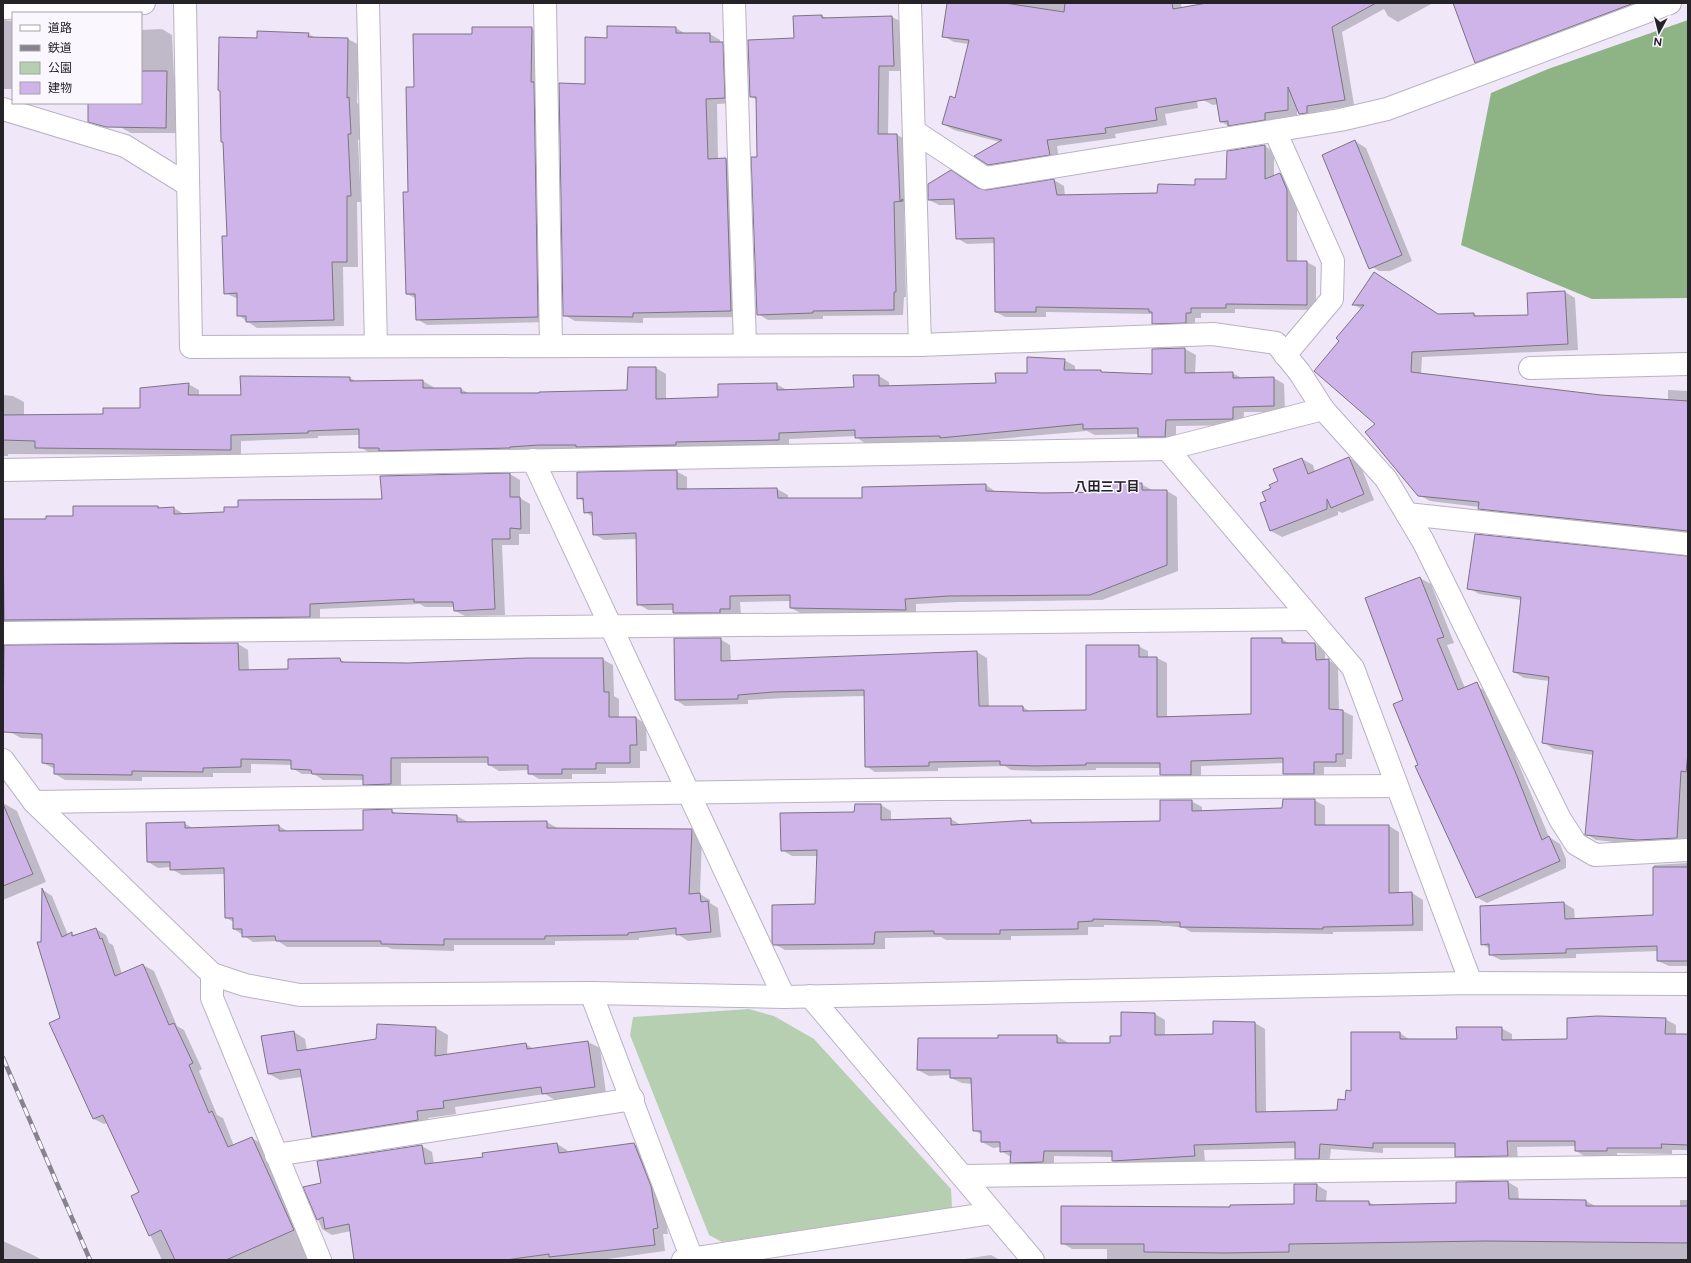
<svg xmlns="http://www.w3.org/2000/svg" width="1691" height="1263" font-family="Figtree,'Noto Sans JP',sans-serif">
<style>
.green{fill:#b7cfb1}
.forest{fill:#8eb485}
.shadow{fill:#0003}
.building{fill:#ceb4e9;stroke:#7b7483}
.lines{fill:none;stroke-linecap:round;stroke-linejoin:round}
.minor-casing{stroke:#b9b2c2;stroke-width:24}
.minor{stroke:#fff;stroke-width:22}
.rail-casing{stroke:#87828d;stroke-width:4.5}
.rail{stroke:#faf7fe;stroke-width:3;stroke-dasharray:9;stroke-linecap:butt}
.labels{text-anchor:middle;stroke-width:3;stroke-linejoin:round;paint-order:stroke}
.neighbourhood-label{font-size:13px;font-weight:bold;fill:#252228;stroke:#faf7fe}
</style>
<rect width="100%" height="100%" fill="#f0e8f9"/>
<path class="green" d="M749 1009 774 1016 814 1039 951 1189 952 1208 722 1242 709 1235 630 1035 633 1017Z"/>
<path class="forest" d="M1688 20V298L1592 299 1461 245 1491 93 1548 69Z"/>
<g class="shadow">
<path d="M950 3H1181L1198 108 1165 114 1167 125 1115 134 1116 138 1057 146 1059 160 999 170 988 164 1000 142 954 130 943 124 956 99 969 44 954 42 943 36Z"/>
<path d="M1213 3H1433L1398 22 1388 16 1384 9 1342 32 1354 105 1316 112V118L1310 119 1300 113 1297 107V115L1275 119V125L1231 127 1221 122 1219 104 1213 105 1203 100Z"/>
<path d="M1454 3H1644L1485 68 1475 62Z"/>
<path d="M822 16 827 18 892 17 902 22 904 71H889L888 135H897L907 140 913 207H904L906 297H904L903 315 823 316V319L768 320 758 314 757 100 750 96 795 39Z"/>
<path d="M3 20 13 21V89H3Z"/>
<path d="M531 28 541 34 547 322 427 325 417 319V299L407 294 409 193 415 88 473 34Z"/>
<path d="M676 28 686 34H710L720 40V43L733 49 735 103 717 104 718 160 726 159 737 165 742 317 643 318V323L575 321 564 315 586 85 608 39Z"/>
<path d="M162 29 172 35 174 76 177 78 176 133H131L120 127 107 104 76 103H141V30Z"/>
<path d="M308 34 316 38 348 39 359 45 357 103 360 105 361 139 358 140 361 202H357L358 267H343L344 326 257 328 238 315V299L225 293 228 237 258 39Z"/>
<path d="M1355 141 1366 148 1412 261 1390 271H1379L1368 264Z"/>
<path d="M1265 146 1274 152V176L1280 174 1290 179 1297 196V262H1307L1316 267V310L1235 309V313H1201V318H1195V328L1163 329 1153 323V314L1046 312V317H1005L996 312 995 243 967 244 957 238 956 205H939L929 200 980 190 986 191 1054 180 1064 186 1065 196 1158 194 1227 180Z"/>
<path d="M1374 274 1439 315 1474 314 1478 317 1529 316 1565 292 1575 298 1578 350 1422 357 1421 374 1601 396 1668 401V390L1688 391V536L1489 514 1479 508V507L1430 501 1419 495 1377 424 1341 341 1362 309 1354 305Z"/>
<path d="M1185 349 1196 355 1195 373H1232L1242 378H1274L1284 384 1285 412H1244L1243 425 1176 426V442H1149L1139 436V434L1095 435 1087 431 952 443 949 442 866 444 856 437V436L789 439V445L370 453 360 447V435L318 436V438L241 441V455L8 454V456H3V395L13 396 24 402V416L104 415 141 408 188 384 199 390V396H242L350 378 358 382 423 381 433 387 434 389H461L470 394 628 391 656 368 666 374V400L719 398 776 384 787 390 855 388 879 376 889 382V386L997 384 1064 360 1075 366V371L1153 375V350Z"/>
<path d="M1349 458 1360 464 1374 500 1342 513 1338 511V515L1282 537 1271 531 1261 503 1267 501 1272 489 1302 459 1313 465 1315 472Z"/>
<path d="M676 471 687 477V490L777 489 788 495V499H863L986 485 996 492 1104 493 1141 484 1152 490 1167 491 1177 497 1178 571 1102 600 959 602 916 604V615L802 614 791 608V601L740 602 741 615 685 619 674 613V610H648L638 604 637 539 604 540 594 534 593 517 585 512V502L578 498Z"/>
<path d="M510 474 520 480V498L530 504V534H519V545H502L505 615 465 616 455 611V607H425L420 604 320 609V622L3 623V520H47L74 517V507H158L162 509 174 508 184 514 225 513 383 500Z"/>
<path d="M1688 557V843L1649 846 1596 840 1586 834 1593 755 1554 749 1544 743 1550 681 1524 678 1514 672 1521 600 1479 594 1469 588Z"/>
<path d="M1420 578 1431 584 1454 643 1447 645 1465 688 1478 687 1489 693 1549 837 1560 844 1566 859V868L1487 903 1476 897 1419 765 1405 701Z"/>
<path d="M720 639 730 645 731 662 977 652 987 658 989 707H1023L1031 712 1087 711 1138 646 1148 651V658H1157L1167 663V717L1252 715 1282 639 1290 644H1315L1325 649V660H1328L1338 666 1339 711H1343L1353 716 1352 759H1346V767H1324V779H1294L1284 774V763L1201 766V780H1171L1161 774V768H1096V770L1045 771 1011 770 1005 766 938 768V771L875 772 866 766 865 696 785 698 748 700V704L685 706 676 700Z"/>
<path d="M238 644 248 650 249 671 289 670 340 659 347 664H408L602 659 613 665 614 696 619 699V718H636L646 724 647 751H640V768H606V774H572V779H539L529 773V770L499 771 489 765V763H401V790H374L364 784V780H323L314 774H302L292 768V765L251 764V773H213V777H142V781L65 780 55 774V769L43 763V739L21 738 10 732 11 711 3 707V645Z"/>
<path d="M1314 800 1325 806V826H1389L1399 832V894L1412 893 1423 900V931L1333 932V934L1191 932 1184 928 1169 926 1104 925V927H1088V935L1011 936V940H946L941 937 885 938V949L785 950 774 944 816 905 818 856H792L782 850 855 813 881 805 891 811V821L951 819 961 825 1031 821 1036 824 1161 822 1191 801 1202 807V812L1283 809Z"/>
<path d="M3 803 17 811 46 882 3 900Z"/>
<path d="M391 810 399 815 457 816 468 822H547L557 828 691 830 702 836 700 894 710 900V903L718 908 721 937 688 941 677 934 639 938V940L555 941V945H454V951L392 949 387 947H287L278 941 253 942 234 929V922L226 918 225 874 182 875 171 869V867L158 868 148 862 184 823 194 829 279 826 289 832 364 831Z"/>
<path d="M1688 863V966H1669L1658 961V951L1576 954V958L1501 960 1490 955V949L1482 944 1481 907 1564 903 1574 909 1575 920 1654 916V865Z"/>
<path d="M43 890 52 896 68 935 72 934 76 936 96 929 106 935 109 943 113 945 122 974 143 965 154 971 177 1026 184 1030 202 1069 199 1071 217 1115 223 1118 234 1146 252 1138 262 1144 309 1260H162L132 1197 141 1193 107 1123 104 1124 94 1119 61 1018 42 942Z"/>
<path d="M1122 1013 1155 1014 1165 1020V1036L1214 1035 1255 1023 1265 1029 1266 1113 1338 1111 1400 1033 1410 1040H1458L1501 1028 1512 1034V1041L1568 1040 1665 1019 1676 1025V1035H1688V1150H1672V1154L1617 1153V1156L1586 1157 1576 1151V1146L1517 1147 1518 1161 1467 1162 1456 1156V1148H1383V1153L1331 1149 1329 1164H1306L1296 1158V1148L1204 1150 1205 1162 1123 1167 1113 1161V1157L1054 1156V1168H1022L1011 1162V1157L1001 1151V1147L993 1148 982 1142V1135L974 1130 972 1084 962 1083 951 1078V1075L929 1076 918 1070 999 1039 1057 1036 1067 1042V1044H1111L1122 1037Z"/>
<path d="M378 1025 436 1028 448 1035 447 1055 526 1044 534 1049 588 1042 600 1048 606 1093 555 1100 545 1094 455 1107 456 1114 428 1118 430 1126 325 1143 313 1136 302 1077 280 1080 269 1074 294 1032 305 1039 307 1050 377 1040Z"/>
<path d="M557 1144 567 1150 568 1153 634 1144 645 1150 661 1192 668 1234H663L665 1251 600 1260H355L351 1231 332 1235 322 1229 305 1188 322 1184 422 1146 432 1152 434 1164 484 1157 483 1154Z"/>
<path d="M1508 1182 1518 1188 1519 1201H1586L1597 1207H1680V1200H1688V1260H1107V1249H1072L1062 1243 1231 1208 1294 1205 1295 1185H1317L1327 1191 1326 1202H1369L1375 1206 1457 1204Z"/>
<path d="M3 1241 33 1255 42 1260H3Z"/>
<path d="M991 1255 1000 1260H958Z"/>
</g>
<g class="building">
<path d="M947 3H1005L1064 12 1065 3H1172L1173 9 1207 3H1376L1332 27 1345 100 1307 106V113L1299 114 1288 87V110L1265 113V120L1228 126V121L1220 122 1216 98 1155 108 1157 120 1105 128 1106 133 1047 140 1050 155 988 165 974 156 1002 140 942 124 950 96 955 98 969 40 942 37Z"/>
<path d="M1453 3H1634L1475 63Z"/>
<path d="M822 15V18L892 16 894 66H879L878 134H897L900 201 903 199V201L894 202 896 292H894V310L813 311V313L757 315 751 157H757L756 97H750L748 40 794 38 793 16Z"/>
<path d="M607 26 676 27V33H710V42H723L725 98 706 99 708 159 726 158 731 311 633 313V317L563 316 559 83 585 84V37L607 38Z"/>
<path d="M472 27H532L531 82H534L538 317 416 320 415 294H406L403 192H408L406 87H414L413 34H472Z"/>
<path d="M257 31 309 33 308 37 348 38 347 98 349 97 351 134H348L351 196H347V262H332L334 320 246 322V316H237V293L224 294 222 236H227L223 142H221L220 91 218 90 219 37 257 38Z"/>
<path d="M141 71H167L166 128 106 127 88 122V103H141Z"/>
<path d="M1355 140 1402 255 1369 269 1322 155Z"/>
<path d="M1265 145V179L1280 173 1287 190V261H1307V305L1226 304V308H1191V313H1186V323L1152 324V312H1149V309L1036 307V312H995L994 238 956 239 954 199 928 200V184L951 170 978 188 986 190 1054 179 1057 195 1157 193 1158 184 1195 185V179H1226L1227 151Z"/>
<path d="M1374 272 1438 314 1474 313V316L1528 315 1527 293 1565 291 1568 344 1412 352 1411 372 1601 395 1688 401V531L1478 509 1479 502 1418 496 1365 432 1375 424 1314 371 1339 341 1336 338 1364 305H1352Z"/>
<path d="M1185 348V373L1233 372V378L1274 377V406L1233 407V419L1166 420 1165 437H1138V428L1083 429V424L940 438V436L855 438V430L779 433V440L676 442V445L576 447V445H539L510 447V448L379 451V448H359V429L308 431V433L231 435V450L35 448V441L3 440V415L103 414V408H140V388L189 383 188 395H241L240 376 350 377V381L423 380V388H461V393H539V392L627 390 628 367H656V399L718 397V384L777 383V390L854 387 853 375H879V386L996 383 995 373H1027V357L1065 359 1064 370H1101V372L1152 374V349Z"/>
<path d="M1349 457 1364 494 1331 508 1327 499V509L1270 531 1260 503 1266 501 1262 492 1271 488 1269 485 1278 481 1273 469 1302 458 1308 474Z"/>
<path d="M677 470V489L777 488 778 498H862V487L986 484V491L1044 493 1103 492V483H1142V490H1167V565L1090 595 948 596 905 599 906 610 790 608V595L730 596V609H720V613H673V604L637 605 636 533 593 535 592 512 584 513 583 498 577 499V472Z"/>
<path d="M510 473V497H520L521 529 510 528V539H492L495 609 454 611 453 602H414V599L310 604V617L4 620 3 519H46V516H73V506H158V508L174 507V514L224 512V507H238V500L382 499 380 476Z"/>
<path d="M1475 534 1688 556V753L1686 772 1681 771 1677 838 1637 840 1585 835 1593 751 1542 743 1549 677 1513 672 1521 597 1467 589Z"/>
<path d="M1420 577 1444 637 1437 639 1458 690 1477 682 1517 776 1542 840 1549 836 1560 861 1476 898 1415 766 1418 765 1393 704 1403 700 1365 598Z"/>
<path d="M674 638H721V661L977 651 979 706H1023V711L1086 710V645H1139V657H1157V717L1251 714V638H1282V643H1315L1316 660 1329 659V709L1343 710V754H1336V762H1314V774H1283V758L1191 761V775H1160V763H1086V765L1035 766 1000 765V761L929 762V766L865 767 864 690 774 692 738 695V699L675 700Z"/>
<path d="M238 643 239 670 288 669V659L340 658 341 662 408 663 527 658H603L604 692H609V717H636L637 745H630V763H596V769H562V774H528V765H488V757L391 758V784L363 785V775L312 774 311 770 291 769V760L241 759V767L203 768V772L132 771V775L54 774V764L42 763V734L3 732 4 645Z"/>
<path d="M1283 799H1315V825H1389V893L1412 892 1413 925 1323 927V929L1180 927V922H1161L1160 921 1093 919V921L1078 922V929L1000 930V934H934V931L875 932 874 944 773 945 772 942V905L815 904 817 850 781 851 780 813 854 812 855 804H881V820L951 818V825L1031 820V823L1160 821V800H1192V811L1282 808Z"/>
<path d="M3 804 33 874 3 886Z"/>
<path d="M392 809V813L457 815V822L547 821V828L692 829 689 894 700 893 701 902 708 901 711 932 676 935V928L628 933V935L545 936V939H444V945L381 944V941H276L275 936 242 937V929H233V918H225L224 868 170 870V862H147L146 823 185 822V828L279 825V831L363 830V810Z"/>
<path d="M1653 867H1688V961H1657V946L1566 949V953L1489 955V944L1481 945 1480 906 1564 902 1565 919 1653 915Z"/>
<path d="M42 888 62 937 72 932V936L96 928 100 939 102 938 115 976 143 964 169 1025 174 1023 193 1063 189 1065 209 1113 212 1111 228 1147 252 1137 294 1230 226 1260H175L161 1230 149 1236 131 1196 139 1192 103 1115 93 1119 49 1023 60 1018 37 942H41Z"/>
<path d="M1121 1012 1155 1013V1035L1213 1034V1021L1255 1022 1256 1112 1337 1110 1338 1099 1345 1100 1346 1090 1351 1091V1032H1400V1039H1457L1456 1027H1502V1040L1567 1039V1018L1597 1016 1666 1018 1665 1034H1688V1145L1661 1144 1662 1148H1607V1151H1575V1141H1507L1508 1156 1455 1157V1143H1373V1148L1320 1144 1319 1159H1295V1142L1194 1145 1195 1156 1112 1161V1151H1044L1043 1162 1010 1163 1011 1151 1000 1152V1142H981V1131H973L971 1078H950V1070H917L918 1038H998V1035H1057V1043H1110V1036H1121Z"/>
<path d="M377 1024 436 1027 435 1056 526 1043 527 1049 588 1041 595 1087 542 1094 541 1087 443 1101 444 1108 417 1111 418 1120 312 1137 300 1069 268 1074 261 1036 294 1031 297 1051 376 1039Z"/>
<path d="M557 1143 559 1153 634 1143 651 1186 658 1228 653 1229 655 1245 549 1257V1254L506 1260H354L349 1224 325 1229 323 1217 317 1220 303 1187 321 1183 317 1161 422 1145 425 1164 483 1157 482 1153Z"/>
<path d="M1508 1181 1509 1199 1586 1200V1206H1688V1243L1486 1241 1289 1244V1252L1225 1253 1144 1252V1244H1061V1206L1230 1207V1205L1294 1204V1184H1317L1316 1201H1369V1205L1456 1203V1182Z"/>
</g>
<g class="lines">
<defs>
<g id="minor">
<path d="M185 3 191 347 920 345 1213 334 1276 343 1300 373 1323 409 1386 479 1423 541 1560 819 1576 844 1595 855 1688 850"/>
<path d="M368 3 376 346"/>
<path d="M545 3 551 345"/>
<path d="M734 3 745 345"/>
<path d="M910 3 920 345"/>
<path d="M3 8 144 3"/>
<path d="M3 109 125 146 188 185"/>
<path d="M914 131 985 178 1340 120 1387 109 1670 3"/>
<path d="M1275 131 1333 261 1332 299 1285 355"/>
<path d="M1530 368 1688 364"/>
<path d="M1167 449 1353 668 1471 983"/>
<path d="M533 460 784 997"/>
<path d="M3 470 1167 449 1323 409"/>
<path d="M1407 514 1688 544"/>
<path d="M3 633 1311 619"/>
<path d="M3 760 34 802 212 974 245 985 300 995 591 993 784 997 1471 983 1688 984"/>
<path d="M34 802 938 789 1397 786"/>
<path d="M212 974V998L320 1260"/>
<path d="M591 993 692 1259"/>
<path d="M810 996 1033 1260"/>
<path d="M276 1155 633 1099"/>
<path d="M963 1176 1688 1166"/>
<path d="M683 1260 992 1213"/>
</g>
</defs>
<use href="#minor" class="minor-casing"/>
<use href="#minor" class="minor"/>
<defs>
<path id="rail" d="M3 1058 90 1260"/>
</defs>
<use href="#rail" class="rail-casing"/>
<use href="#rail" class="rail"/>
</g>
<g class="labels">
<g class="neighbourhood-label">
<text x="1107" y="491">八田三丁目</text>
</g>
</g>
<rect width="1691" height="1263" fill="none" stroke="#252228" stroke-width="8"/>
<rect x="12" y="12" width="130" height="92" fill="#faf7fe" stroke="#a5a2a8"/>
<rect x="20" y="25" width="20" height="6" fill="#ffffff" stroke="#a5a2a8"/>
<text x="48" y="32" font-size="12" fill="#252228">道路</text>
<rect x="20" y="45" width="20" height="6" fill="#87828d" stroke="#a5a2a8"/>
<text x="48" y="52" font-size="12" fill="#252228">鉄道</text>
<rect x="20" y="62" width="20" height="12" fill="#b7cfb1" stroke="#a5a2a8"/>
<text x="48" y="72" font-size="12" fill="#252228">公園</text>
<rect x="20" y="82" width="20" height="12" fill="#ceb4e9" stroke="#a5a2a8"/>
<text x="48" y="92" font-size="12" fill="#252228">建物</text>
<g transform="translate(1659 32) rotate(187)" stroke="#faf7fe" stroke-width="3" paint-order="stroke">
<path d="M0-3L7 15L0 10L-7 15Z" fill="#252228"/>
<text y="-6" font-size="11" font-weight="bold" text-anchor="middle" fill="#252228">N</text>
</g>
</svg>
